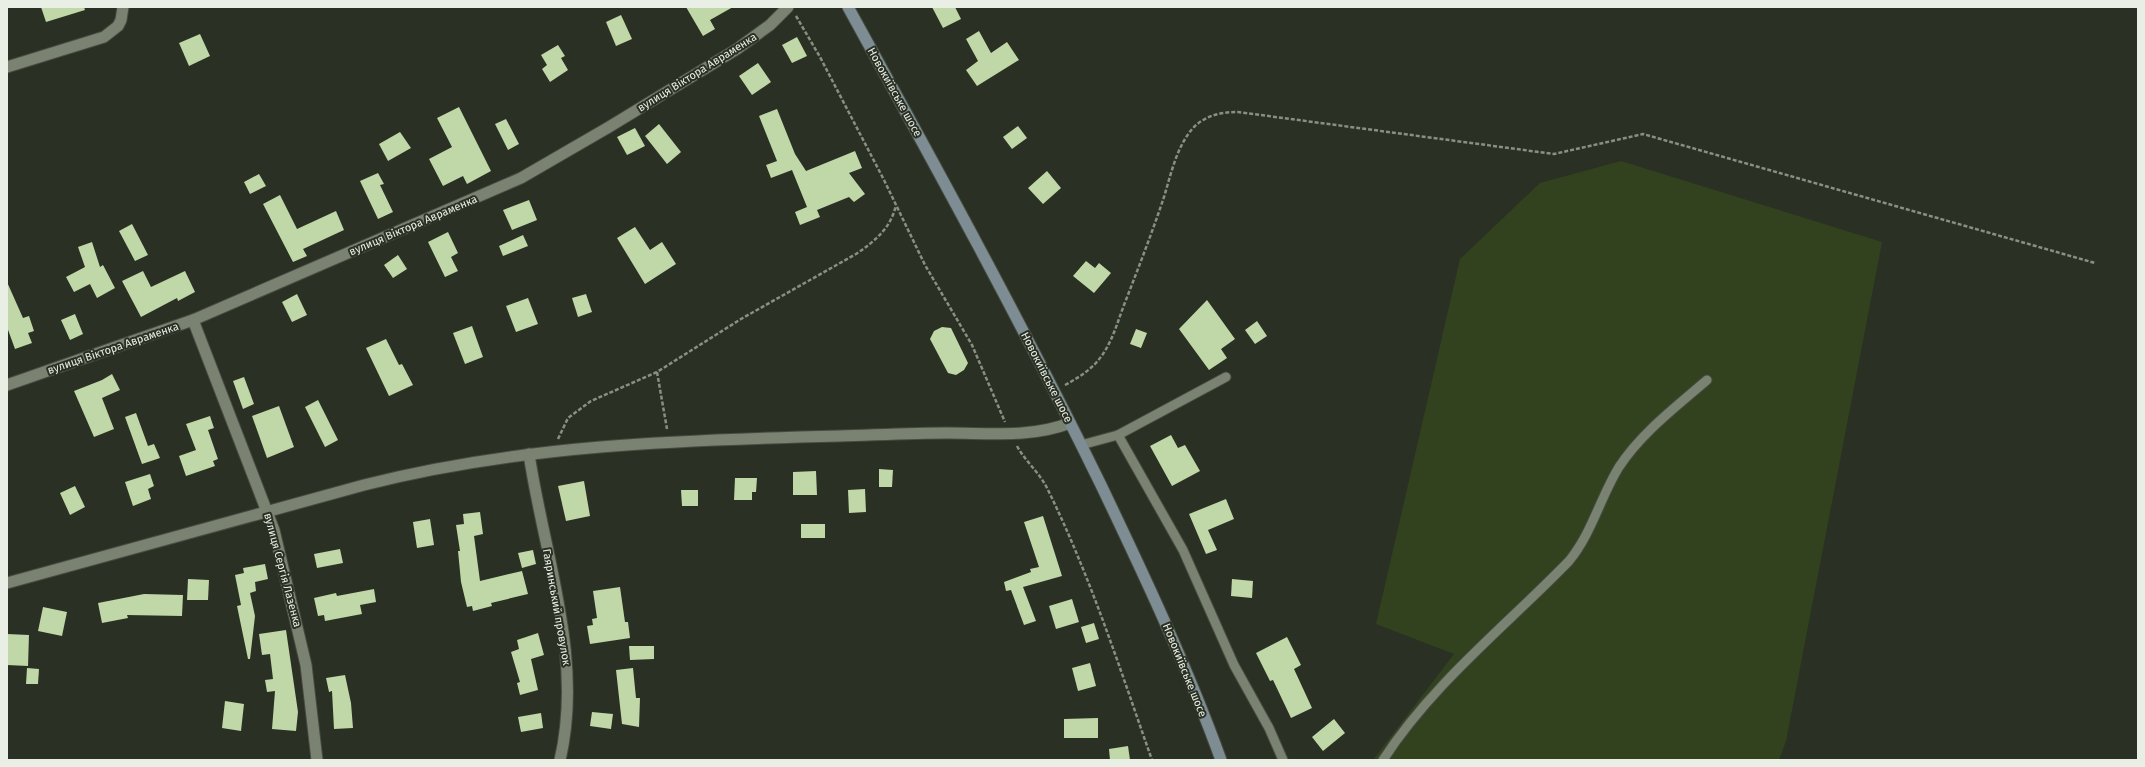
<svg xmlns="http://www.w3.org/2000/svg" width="2145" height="767" font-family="'Fira Sans',sans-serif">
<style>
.green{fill:#32421e}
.building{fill:#c0d7a8}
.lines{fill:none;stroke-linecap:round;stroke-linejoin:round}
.service-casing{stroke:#464c40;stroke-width:11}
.minor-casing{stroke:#464c40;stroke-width:13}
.secondary-casing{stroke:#464c40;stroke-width:13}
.path{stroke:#8a8f84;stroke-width:2.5;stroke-dasharray:4 2;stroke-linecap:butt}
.service{stroke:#7a8272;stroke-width:9}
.minor{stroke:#7a8272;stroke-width:11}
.secondary{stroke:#7d8d93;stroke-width:11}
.labels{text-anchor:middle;stroke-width:4;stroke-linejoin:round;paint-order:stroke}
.street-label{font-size:11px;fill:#eaefe6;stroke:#2a3023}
</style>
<rect width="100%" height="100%" fill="#2a3023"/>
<path class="green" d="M1621 161 1882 242 1786 741 1779 760H1373L1454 654 1376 624 1460 259 1540 183Z"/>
<g class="building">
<path d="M41 7H84L85 10 46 22Z"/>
<path d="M686 7H733L710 20 715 29 703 36Z"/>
<path d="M932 7H955L961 19 943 28Z"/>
<path d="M621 15 632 39 616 46 606 22Z"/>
<path d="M979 31 991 53 1007 42 1019 60 977 86 966 70 978 61 966 39Z"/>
<path d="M200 34 210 56 189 66 179 43Z"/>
<path d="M797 37 807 56 792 63 782 45Z"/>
<path d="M558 45 565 56 561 58 568 70 550 82 542 69 547 65 541 55Z"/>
<path d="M758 63 771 82 752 95 739 76Z"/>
<path d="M459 107 491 171 467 184 463 176 443 186 429 159 452 147 437 118Z"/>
<path d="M777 109 795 154 806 171 855 151 862 168 849 173 865 194 854 202 849 197 817 210 820 217 800 225 795 212 807 207 792 170 771 178 766 165 777 161 759 116Z"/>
<path d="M506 119 519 144 508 150 495 124Z"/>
<path d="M659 124 681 152 667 164 645 136Z"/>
<path d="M1018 126 1027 138 1012 149 1003 137Z"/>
<path d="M635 128 645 146 627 155 617 137Z"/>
<path d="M400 132 411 148 388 161 379 144Z"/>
<path d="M1047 171 1061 188 1043 204 1028 188Z"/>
<path d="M378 173 384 184 380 185 393 212 378 219 360 181Z"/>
<path d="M259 174 266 186 250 194 244 182Z"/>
<path d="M280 195 297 229 336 211 344 230 303 249 307 256 293 262 263 204Z"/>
<path d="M529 200 537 220 512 230 503 210Z"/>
<path d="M132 224 148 255 135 261 119 231Z"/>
<path d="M635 227 650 250 662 242 676 264 645 284 617 238Z"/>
<path d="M448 232 458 253 451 257 458 271 445 277 428 242Z"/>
<path d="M523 235 528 246 503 256 499 246Z"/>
<path d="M92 242 100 267 103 265 115 288 97 298 90 284 74 292 66 277 85 267 78 247Z"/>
<path d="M398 255 407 269 393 278 384 265Z"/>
<path d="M1086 261 1095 268 1099 263 1111 273 1094 293 1073 276Z"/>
<path d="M143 271 151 287 185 271 195 292 178 301 177 298 141 317 122 281Z"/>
<path d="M7 282 23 318 29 316 34 331 28 333 32 343 15 349 7 327Z"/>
<path d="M297 294 307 315 292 322 282 302Z"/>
<path d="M586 294 592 312 578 317 572 298Z"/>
<path d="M528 298 538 324 516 332 506 306Z"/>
<path d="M1207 300 1235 339 1221 349 1227 358 1209 370 1179 329Z"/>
<path d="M75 314 83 334 70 340 61 320Z"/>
<path d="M1257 321 1267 336 1255 344 1245 330Z"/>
<path d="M472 326 483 357 465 364 453 333Z"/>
<path d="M942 327 951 328 968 363 964 370 956 375 948 373 930 339 934 331Z"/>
<path d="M1136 329 1147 333 1141 348 1130 344Z"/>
<path d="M386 339 399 365 402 364 413 385 389 396 366 348Z"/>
<path d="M112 374 120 390 102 398 114 429 94 437 74 391 102 380Z"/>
<path d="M244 377 254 404 243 409 233 381Z"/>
<path d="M318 400 338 440 325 447 305 407Z"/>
<path d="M279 406 294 447 267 458 252 416Z"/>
<path d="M136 413 148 446 154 444 160 458 142 464 125 417Z"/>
<path d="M210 416 214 428 208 430 218 459 213 461 215 466 186 476 179 456 196 450 186 424Z"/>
<path d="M1171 435 1178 448 1185 445 1200 471 1172 486 1150 446Z"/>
<path d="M879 469 893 470 892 487H879Z"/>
<path d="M816 471 817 495H793V472Z"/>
<path d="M150 474 154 486 148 489 151 499 133 506 125 482Z"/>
<path d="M735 478H757L756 492H752V500H734Z"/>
<path d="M584 481 590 516 566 521 558 486Z"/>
<path d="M75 486 85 507 70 515 60 493Z"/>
<path d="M865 489 866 512 849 513 848 490Z"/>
<path d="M681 490H698V506H682Z"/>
<path d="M1226 499 1234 519 1208 530 1217 550 1206 554 1189 514Z"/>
<path d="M480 512 483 534 474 536 480 581 522 571 528 594 491 603 492 606 473 611 472 606 467 607 461 582 458 551H460L456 525 464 524 463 514Z"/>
<path d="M1043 516 1062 576 1023 587 1036 621 1024 625 1011 590 1006 591 1004 582 1031 572 1030 569 1039 567 1024 522Z"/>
<path d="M430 519 434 545 417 548 413 522Z"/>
<rect x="801" y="524" width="24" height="14"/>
<path d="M340 549 343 563 317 568 314 554Z"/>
<path d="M533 550 536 564 522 568 518 553Z"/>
<path d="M265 564 268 579 255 582 256 591 250 593 255 616 250 659H248L237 606 241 605 235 575 244 573 243 568Z"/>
<path d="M188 579 209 580 208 600H187Z"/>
<path d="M1232 579 1253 581 1252 598 1231 596Z"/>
<path d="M620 587 625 622H628L630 638 590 644 587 626 593 625 592 619 597 618 593 591Z"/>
<path d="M374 589 376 602 360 605 362 614 325 621 324 615 318 616 314 598 336 593 337 596Z"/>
<path d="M144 594 183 595 182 616 127 615 128 618 102 623 98 603Z"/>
<path d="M1072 599 1079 622 1056 629 1049 606Z"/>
<path d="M43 607 67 612 62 636 38 631Z"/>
<path d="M1094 623 1099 639 1086 643 1081 627Z"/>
<path d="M286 630 298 712 296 731 272 729 275 691 267 692 265 680 273 679 270 654 262 655 259 634Z"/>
<path d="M538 633 544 655 531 659 538 690 520 695 517 683 520 682 511 652 519 649 517 640Z"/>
<path d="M7 634 29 635 28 666 7 665Z"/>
<path d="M1287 637 1301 665 1294 669 1312 708 1291 718 1273 680 1270 681 1256 653Z"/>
<path d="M629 646H654V659L630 660Z"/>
<path d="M1090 663 1096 686 1078 691 1072 668Z"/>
<path d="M27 668 39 669 38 684H26Z"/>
<path d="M633 668 636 698H640L639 727 622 724 616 670Z"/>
<path d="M345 675 351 703 353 728 334 729 332 691 329 692 326 678Z"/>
<path d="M225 701 244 704 241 731 222 728Z"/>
<path d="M592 712 613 714 611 729 590 726Z"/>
<path d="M541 713 543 728 521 732 518 717Z"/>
<path d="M1098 718V738H1064V719Z"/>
<path d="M1334 719 1345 733 1323 751 1312 737Z"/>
<path d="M1128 746 1130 760H1110L1109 749Z"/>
</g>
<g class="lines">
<defs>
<g id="service">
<path d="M1118 435 1183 550 1234 665 1269 728 1283 760"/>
<path d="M1081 445 1118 435 1226 377"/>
<path d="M1383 760C1433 683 1506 626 1569 561 1592 533 1600 498 1619 467 1641 433 1677 406 1707 380"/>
</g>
<g id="minor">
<path d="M7 67 104 37 118 26 121 20 123 7"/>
<path d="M193 320 274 530 306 665 317 760"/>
<path d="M7 385 193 320 521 178 609 127 737 49 770 25 788 7"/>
<path d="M529 454C544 555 584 658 560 760"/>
<path d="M7 583 364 485C520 445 680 440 840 436 875 435 911 433 947 433 989 433 1031 438 1070 423"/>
</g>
<path id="secondary" d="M848 7C935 165 1022 323 1101 485 1144 575 1187 666 1221 760"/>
</defs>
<use href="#service" class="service-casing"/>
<use href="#minor" class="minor-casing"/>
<use href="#secondary" class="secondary-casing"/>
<g class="path">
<path d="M796 16 820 57 884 180 925 265 972 345 1005 422"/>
<path d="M657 372 667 429"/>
<path d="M1065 385C1076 379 1086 373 1095 364 1111 347 1116 326 1124 305 1138 269 1152 233 1164 197 1171 174 1177 145 1194 127 1206 115 1222 112 1238 112L1554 154 1643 134 2095 263"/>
<path d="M558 439 568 418 591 401 657 372 741 319 856 254C875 241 891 228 896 205"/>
<path d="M1017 446C1025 461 1039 472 1047 488 1090 575 1120 669 1152 760"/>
</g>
<use href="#service" class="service"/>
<use href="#minor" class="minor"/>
<use href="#secondary" class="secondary"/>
</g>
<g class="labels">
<g class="street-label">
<text transform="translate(697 72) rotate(-32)" y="4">вулиця Віктора Авраменка</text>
<text transform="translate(895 92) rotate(61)" y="4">Новокиївське шосе</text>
<text transform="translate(413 225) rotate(-23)" y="4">вулиця Віктора Авраменка</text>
<text transform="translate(113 348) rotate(-19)" y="4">вулиця Віктора Авраменка</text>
<text transform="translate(1047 377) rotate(63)" y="4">Новокиївське шосе</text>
<text transform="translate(283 570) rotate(75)" y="4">вулиця Сергія Лазенка</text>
<text transform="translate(557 607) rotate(80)" y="4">Гаяринський провулок</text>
<text transform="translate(1185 670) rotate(68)" y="4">Новокиївське шосе</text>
</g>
</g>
<rect width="2145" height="767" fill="none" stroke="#eaefe6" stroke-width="16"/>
</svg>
